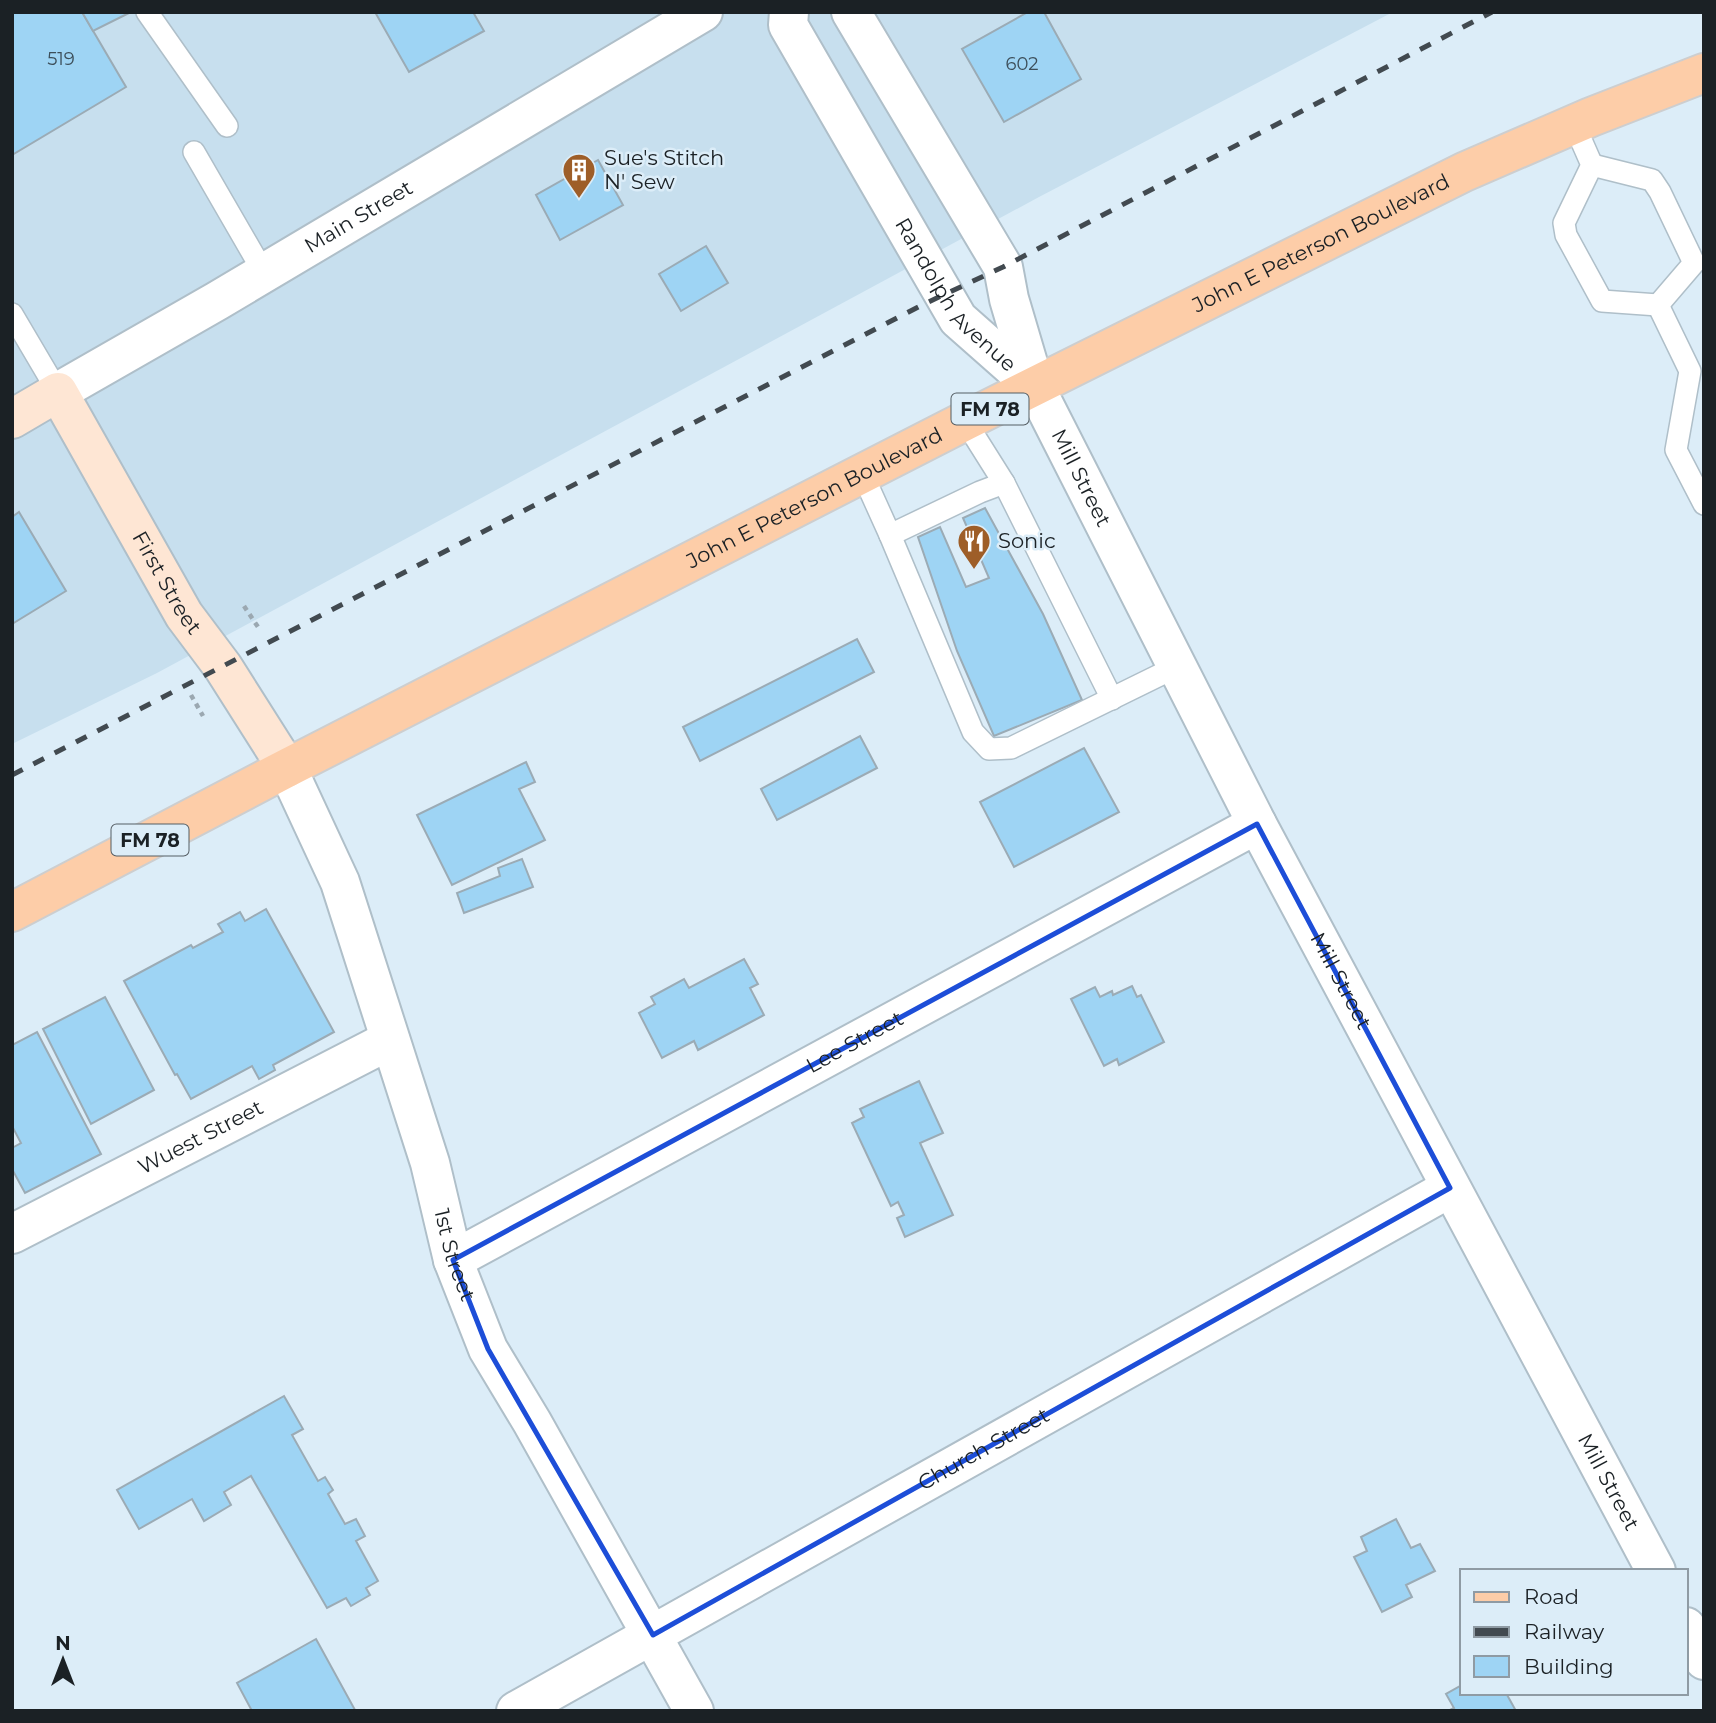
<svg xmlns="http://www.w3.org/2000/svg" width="1716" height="1723" font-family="Montserrat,sans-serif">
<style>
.built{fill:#c7dfee}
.building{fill:#9ed4f4;stroke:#9babb5;stroke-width:2}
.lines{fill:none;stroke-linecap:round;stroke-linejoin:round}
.service-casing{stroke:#afbfc9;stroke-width:24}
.minor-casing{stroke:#afbfc9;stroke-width:42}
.tertiary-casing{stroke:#afbfc9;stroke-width:42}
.secondary-casing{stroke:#afbfc9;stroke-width:42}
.primary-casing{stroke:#cdcecf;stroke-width:42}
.path{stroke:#9ba8b1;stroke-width:4.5;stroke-dasharray:5 5;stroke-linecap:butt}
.service{stroke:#fff;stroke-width:21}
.minor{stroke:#fff;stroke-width:38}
.tertiary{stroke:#fff;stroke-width:38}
.secondary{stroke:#fee6d4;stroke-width:38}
.primary{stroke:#fdcda8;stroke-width:38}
.rail{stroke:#424a50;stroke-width:5;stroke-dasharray:12 12;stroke-linecap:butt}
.marked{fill:none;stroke:#1d4ed8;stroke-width:5;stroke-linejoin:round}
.labels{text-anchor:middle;stroke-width:5;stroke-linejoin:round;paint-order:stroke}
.number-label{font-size:18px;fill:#3c4e59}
.shield{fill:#dcedf8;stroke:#555e64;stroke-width:2}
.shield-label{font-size:19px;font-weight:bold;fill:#1b2125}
.poi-label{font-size:21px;fill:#1b2125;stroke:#dcedf8;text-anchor:start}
.street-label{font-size:21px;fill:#1b2125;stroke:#dcedf8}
</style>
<rect width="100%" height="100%" fill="#dcedf8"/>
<path class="built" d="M12 12H1393L1039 197 157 673 12 744Z"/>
<g class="building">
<path d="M12 12H82L126 87 12 155Z"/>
<path d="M82 12H131L93 31Z"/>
<path d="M375 12H473L484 31 409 72Z"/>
<path d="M1028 12H1044L1081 79 1004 122 962 49Z"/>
<path d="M598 160 623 205 560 240 536 195Z"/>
<path d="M706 246 728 283 681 311 659 274Z"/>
<path d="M985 508 1043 614 1082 700 994 736 957 651 918 537 940 527 966 587 989 578 963 518Z"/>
<path d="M19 512 66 591 12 624V517Z"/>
<path d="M857 639 874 672 700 761 683 727Z"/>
<path d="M860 736 877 768 777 820 761 789Z"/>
<path d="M1084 748 1119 812 1014 867 980 802Z"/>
<path d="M526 762 535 782 519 789 545 840 452 885 417 815Z"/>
<path d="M522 859 533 887 464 913 457 893 500 876 498 868Z"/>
<path d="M266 909 334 1032 273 1065 275 1070 259 1079 252 1066 191 1099 177 1074 175 1075 124 981 191 945 193 948 223 932 218 924 240 912 245 921Z"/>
<path d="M744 959 758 984 750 988 764 1015 698 1050 694 1041 662 1058 639 1013 655 1004 651 997 684 979 689 988Z"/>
<path d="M1132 986 1137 997 1141 995 1164 1042 1119 1065 1117 1059 1104 1066 1071 999 1095 987 1100 997 1112 991 1113 995Z"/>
<path d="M105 997 154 1090 91 1124 43 1029Z"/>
<path d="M37 1032 101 1154 25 1193 12 1169V1148L21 1143 12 1126V1045Z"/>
<path d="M919 1081 943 1133 920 1143 953 1215 905 1237 897 1218 904 1215 898 1202 891 1206 852 1123 864 1117 860 1109Z"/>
<path d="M284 1396 303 1429 292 1435 318 1481 325 1477 333 1490 328 1494 345 1524 356 1519 365 1536 356 1541 378 1581 366 1588 370 1595 351 1606 346 1598 327 1608 251 1476 224 1492 231 1505 204 1521 192 1499 139 1529 117 1490Z"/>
<path d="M1396 1519 1411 1548 1420 1544 1435 1571 1406 1585 1412 1597 1382 1612 1354 1557 1367 1551 1361 1537Z"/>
<path d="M316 1639 355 1710 252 1711 237 1683Z"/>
<path d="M1462 1685V1693H1506L1516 1711H1448L1454 1708 1446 1694Z"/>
</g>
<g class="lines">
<defs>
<g id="service">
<path d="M147 12 227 126"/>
<path d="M1574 124 1592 165 1564 223 1566 235 1602 301 1658 305"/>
<path d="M194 152 264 273"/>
<path d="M1592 165 1652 180 1660 192 1694 263 1658 305"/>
<path d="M1658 305 1690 371 1676 450 1704 504"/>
<path d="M12 314 58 392"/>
<path d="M862 473 890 535 973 732 989 749 1011 748 1178 666"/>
<path d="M1004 483 1112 699"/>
<path d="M890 535 980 492 1004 483 965 421"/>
</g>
<g id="minor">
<path id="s1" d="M1035 387 1257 824 1656 1571"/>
<path id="s2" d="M287 768 340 882 430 1163 453 1260 488 1349 532 1422 694 1711"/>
<path id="s3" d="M12 1234 390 1040"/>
<path id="s4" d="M453 1260 1257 824"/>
<path d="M1686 1627 1704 1660"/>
<path id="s5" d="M516 1711 1450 1188"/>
</g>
<g id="tertiary">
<path id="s6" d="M789 12 788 25 958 319 1035 387"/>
<path d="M851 12 1003 267 1009 299 1035 387"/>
<path id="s7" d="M58 392 217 301 703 12"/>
</g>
<g id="secondary">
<path id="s8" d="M12 419 58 392 184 615 223 667 287 768"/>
</g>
<g id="primary">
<path id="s9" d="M12 912 287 768 965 421 1464 172 1591 117 1704 73"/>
</g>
</defs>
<use href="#service" class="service-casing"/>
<use href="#minor" class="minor-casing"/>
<use href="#tertiary" class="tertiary-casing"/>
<use href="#secondary" class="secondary-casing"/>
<use href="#primary" class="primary-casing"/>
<g class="path">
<path d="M244 606 258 627"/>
<path d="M191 695 203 716"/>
</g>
<use href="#service" class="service"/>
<use href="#minor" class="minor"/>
<use href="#tertiary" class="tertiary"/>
<use href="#secondary" class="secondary"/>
<use href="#primary" class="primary"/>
<path class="rail" d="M12 775 922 305 1003 267 1492 12"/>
</g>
<path class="marked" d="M1257 824 1450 1188 653 1635 488 1349 453 1260Z"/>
<defs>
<symbol id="building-pin" viewBox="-11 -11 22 30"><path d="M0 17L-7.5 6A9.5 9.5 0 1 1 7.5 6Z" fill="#9e5e28" stroke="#dcedf8"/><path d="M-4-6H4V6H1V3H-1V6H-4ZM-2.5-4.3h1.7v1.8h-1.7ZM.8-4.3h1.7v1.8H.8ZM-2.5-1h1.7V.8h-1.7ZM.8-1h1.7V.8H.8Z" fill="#fff"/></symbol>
<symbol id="restaurant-pin" viewBox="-11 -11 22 30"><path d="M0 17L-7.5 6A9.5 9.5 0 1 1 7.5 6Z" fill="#9e5e28" stroke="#dcedf8"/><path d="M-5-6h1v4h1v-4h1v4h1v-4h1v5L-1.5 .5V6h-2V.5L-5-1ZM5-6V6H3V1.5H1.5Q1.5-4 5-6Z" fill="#fff"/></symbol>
</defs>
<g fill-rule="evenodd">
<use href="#building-pin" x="560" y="151" width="38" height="52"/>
<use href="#restaurant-pin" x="955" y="522" width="38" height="52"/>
</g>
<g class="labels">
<g class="number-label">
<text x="61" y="65">519</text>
<text x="1022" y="70">602</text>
</g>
<g class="shield">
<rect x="951.5" y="393.5" width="77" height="31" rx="5"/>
<rect x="111.5" y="824.5" width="77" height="31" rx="5"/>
</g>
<g class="shield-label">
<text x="990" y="416">FM 78</text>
<text x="150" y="847">FM 78</text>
</g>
<g class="poi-label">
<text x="604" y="165">Sue's Stitch<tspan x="604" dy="24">N' Sew</tspan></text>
<text x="998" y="548">Sonic</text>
</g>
<g class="street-label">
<text dy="7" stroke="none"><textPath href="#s7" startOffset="348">Main Street</textPath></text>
<text dy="7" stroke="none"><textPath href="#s9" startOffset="1470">John E Peterson Boulevard</textPath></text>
<text dy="7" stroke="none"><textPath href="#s6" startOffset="332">Randolph Avenue</textPath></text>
<text dy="7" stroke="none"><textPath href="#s1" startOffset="102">Mill Street</textPath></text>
<text dy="7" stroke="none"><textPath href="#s9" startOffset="903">John E Peterson Boulevard</textPath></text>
<text dy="7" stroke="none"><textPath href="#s8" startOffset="273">First Street</textPath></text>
<text dy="7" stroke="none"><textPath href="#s1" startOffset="668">Mill Street</textPath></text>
<text dy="7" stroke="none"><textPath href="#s4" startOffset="457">Lee Street</textPath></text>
<text dy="7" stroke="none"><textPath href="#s3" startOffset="212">Wuest Street</textPath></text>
<text dy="7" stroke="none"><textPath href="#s2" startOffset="516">1st Street</textPath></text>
<text dy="7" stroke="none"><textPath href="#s5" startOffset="536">Church Street</textPath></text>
<text dy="7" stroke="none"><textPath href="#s1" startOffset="1236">Mill Street</textPath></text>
</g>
</g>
<rect width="1716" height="1723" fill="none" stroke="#1b2125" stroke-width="28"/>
<rect x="1460" y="1569" width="228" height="126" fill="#dcedf8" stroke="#8f9ba4" stroke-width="2"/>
<rect x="1474" y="1592" width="35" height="10" fill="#fdcda8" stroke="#8f9ba4" stroke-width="2"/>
<text x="1524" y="1604" font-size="21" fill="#1b2125">Road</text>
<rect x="1474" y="1627" width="35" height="10" fill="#424a50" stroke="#8f9ba4" stroke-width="2"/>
<text x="1524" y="1639" font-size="21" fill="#1b2125">Railway</text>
<rect x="1474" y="1656" width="35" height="21" fill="#9ed4f4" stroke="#8f9ba4" stroke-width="2"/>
<text x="1524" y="1674" font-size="21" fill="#1b2125">Building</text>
<g transform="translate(63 1660)" stroke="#dcedf8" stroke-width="5" paint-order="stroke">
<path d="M0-5L12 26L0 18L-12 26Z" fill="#1b2125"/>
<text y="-10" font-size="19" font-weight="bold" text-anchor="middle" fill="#1b2125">N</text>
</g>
</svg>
